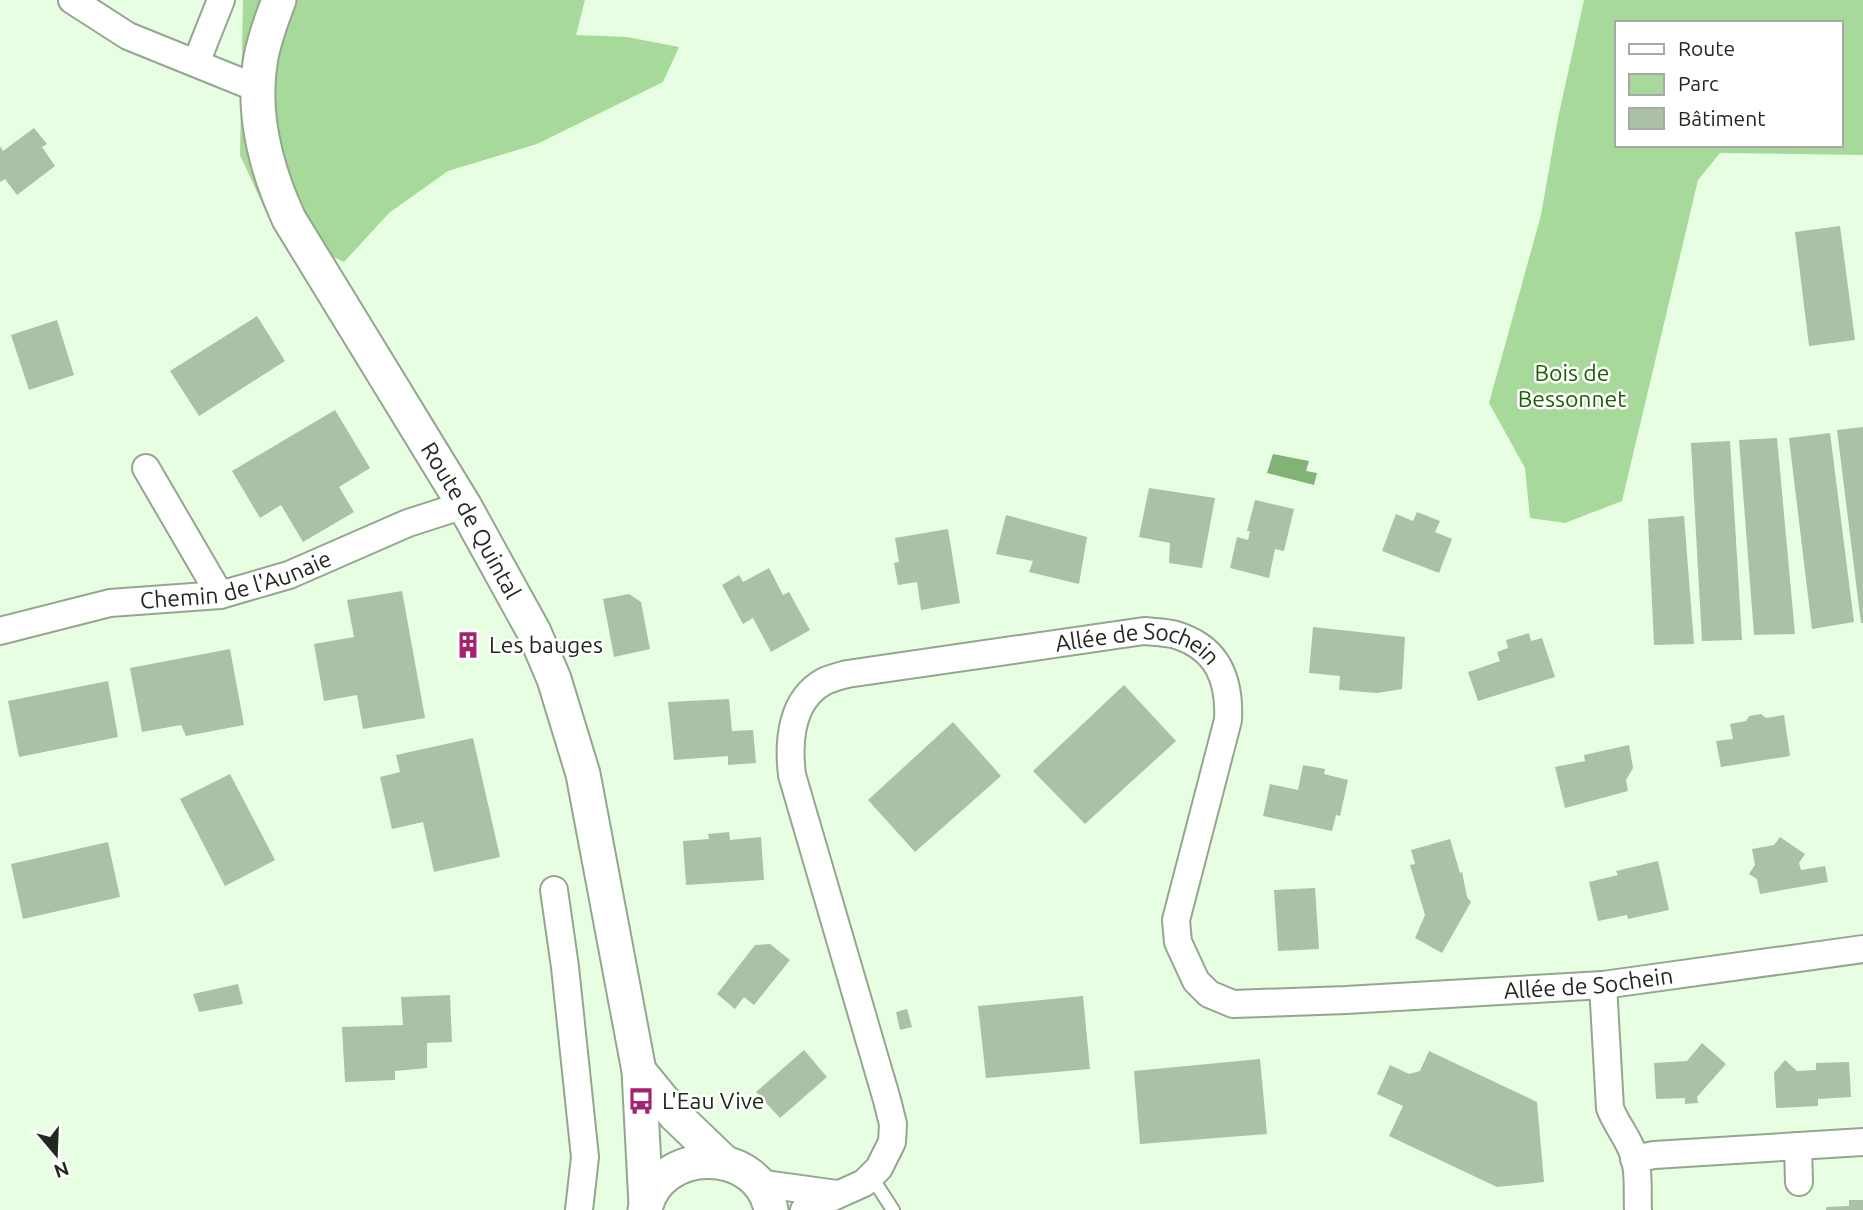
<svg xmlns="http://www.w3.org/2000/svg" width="1863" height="1210" font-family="Ubuntu,sans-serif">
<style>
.green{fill:#a7d99b;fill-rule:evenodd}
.water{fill:#80b374}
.building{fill:#abc0a6}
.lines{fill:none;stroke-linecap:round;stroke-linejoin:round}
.service-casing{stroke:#93a78e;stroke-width:16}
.minor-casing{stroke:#93a78e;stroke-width:30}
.tertiary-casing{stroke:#93a78e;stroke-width:37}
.service{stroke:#fff;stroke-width:12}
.minor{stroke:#fff;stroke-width:26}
.tertiary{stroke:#fff;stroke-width:33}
.labels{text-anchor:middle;stroke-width:5;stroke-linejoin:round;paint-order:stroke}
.park-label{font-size:23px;fill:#1c5e03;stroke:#fff}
.street-label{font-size:23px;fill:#21291f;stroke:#fff}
.poi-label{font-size:23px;fill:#21291f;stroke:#fff;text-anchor:start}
</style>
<rect width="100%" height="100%" fill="#e8fee3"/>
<g class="green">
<path d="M243 0H585L576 35 627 37 679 47 663 82 537 144 448 171 389 213 344 262 274 229 240 155Z"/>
<path d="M1584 0H1863V155L1720 153 1698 180 1622 501 1565 523 1530 518 1525 468 1489 403 1541 215 1558 118ZM1616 23H1840V145H1616Z"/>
</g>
<path class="water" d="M1273 454 1309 461 1306 471 1317 473 1314 485 1267 473Z"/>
<g class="building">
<path d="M34 128 47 144 42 147 55 166 17 195 5 179 0 182V146L3 151Z"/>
<path d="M1840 226 1855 340 1809 346 1795 232Z"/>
<path d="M257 316 285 361 199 416 170 371Z"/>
<path d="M57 320 74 375 29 390 11 335Z"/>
<path d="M335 410 370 468 339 487 354 512 303 542 281 505 260 518 232 471Z"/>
<path d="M1863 427V623H1861L1837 430Z"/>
<path d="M1830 433 1854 622 1812 629 1789 438Z"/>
<path d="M1777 438 1795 634 1754 635 1739 440Z"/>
<path d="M1730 441 1742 640 1702 641 1691 443Z"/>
<path d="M1149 488 1215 498 1202 568 1169 563 1170 543 1139 537Z"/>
<path d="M1255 500 1294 509 1284 551 1275 549 1269 578 1230 568 1237 537 1248 540 1250 531H1247Z"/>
<path d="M1417 512 1440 521 1435 532 1452 539 1439 573 1382 551 1396 514 1413 521Z"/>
<path d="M1006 515 1087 537 1079 584 1029 572 1033 561 996 554Z"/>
<path d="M1684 516 1694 644 1654 645 1648 519Z"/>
<path d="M948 529 960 603 921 610 917 582 898 585 894 563 899 562 895 538Z"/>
<path d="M769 568 783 595 789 592 810 630 771 652 753 618 743 624 722 585 739 575 743 582Z"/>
<path d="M402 591 425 718 363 729 357 695 324 701 314 644 354 637 347 600Z"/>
<path d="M629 594 641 602 650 649 614 657 603 599Z"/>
<path d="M1313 627 1405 637 1402 689 1377 693 1339 690 1340 676 1309 673Z"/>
<path d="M1529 633 1531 641 1542 638 1555 677 1478 701 1468 672 1500 661 1497 652 1508 648 1506 640Z"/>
<path d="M470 636 477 651 467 655 460 640Z"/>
<path d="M230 649 244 725 186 736 181 725 142 732 130 668Z"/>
<path d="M108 681 118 737 19 757 8 701Z"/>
<path d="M1124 685 1176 741 1085 824 1033 771Z"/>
<path d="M729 699 732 731 753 730 756 763 728 765V756L674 760 668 702Z"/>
<path d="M1761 714 1766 718 1784 715 1790 756 1721 767 1716 741 1733 739 1730 724 1746 721 1749 716Z"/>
<path d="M953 722 1001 776 915 852 868 800Z"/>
<path d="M473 738 500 857 434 872 423 822 392 829 380 777 400 772 396 755Z"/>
<path d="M1629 745 1633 768 1626 780 1628 791 1565 808 1555 767 1585 761 1584 755Z"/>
<path d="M1303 765 1325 769 1324 774 1348 780 1340 816 1336 815 1332 831 1263 816 1270 784 1298 790Z"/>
<path d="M230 774 275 860 225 886 180 799Z"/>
<path d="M729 832 730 840 761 837 764 880 686 885 683 841 709 839 708 834Z"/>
<path d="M1780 837 1805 854 1799 863 1801 870 1825 866 1828 882 1760 894 1757 879 1749 874 1755 865 1752 849 1774 845Z"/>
<path d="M1450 839 1460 873 1462 872 1467 897 1471 902 1442 953 1415 938 1425 915 1410 865 1415 864 1411 850Z"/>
<path d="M108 842 120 897 23 919 11 864Z"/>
<path d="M1658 861 1669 910 1628 919 1627 915 1598 921 1589 882 1618 875 1616 871Z"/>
<path d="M1315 888 1319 949 1278 951 1274 890Z"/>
<path d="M770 944 790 960 754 1005 744 997 735 1009 717 994 755 945Z"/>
<path d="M238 984 243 1004 199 1012 193 994Z"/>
<path d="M450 995 452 1042 427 1043V1068L395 1071V1080L345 1082 342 1027 403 1025 401 997Z"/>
<path d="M1083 996 1090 1069 986 1078 978 1006Z"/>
<path d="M907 1009 912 1027 900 1030 896 1012Z"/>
<path d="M1702 1043 1726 1064 1697 1097 1698 1103 1685 1104V1098L1656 1099 1654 1063 1687 1061Z"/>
<path d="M804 1050 827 1077 780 1118 756 1092Z"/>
<path d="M1429 1051 1537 1102 1544 1182 1497 1187 1389 1136 1403 1106 1377 1094 1390 1065 1409 1074 1420 1071Z"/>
<path d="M1260 1059 1267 1134 1140 1144 1134 1071Z"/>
<path d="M1785 1060 1797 1071 1816 1070V1063L1849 1062 1851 1097 1818 1099V1106L1776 1108 1774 1073Z"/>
<path d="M1849 1200H1863V1210H1826V1207L1849 1206Z"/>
</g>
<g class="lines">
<defs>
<path id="service" d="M871 1176 893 1210"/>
<g id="minor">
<path d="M72 0 128 36 259 89"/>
<path d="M196 63 221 0"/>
<path d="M146 468 220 595"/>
<path id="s1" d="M0 631 110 603 220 595 289 575 408 523 464 505"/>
<path d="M554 890 565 967 585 1157 579 1210"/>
<path d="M1603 985 1610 1108C1615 1122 1625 1134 1631 1148 1640 1167 1637 1190 1638 1210"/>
<path d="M1798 1146 1799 1182"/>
<path d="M1634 1159 1654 1155 1863 1142"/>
<path d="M758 1183 837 1194"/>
<path id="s2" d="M804 1210 864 1183 879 1168 892 1142 893 1124 887 1100 792 775C788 741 791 699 825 681 832 678 840 676 847 674L1144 631C1154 632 1167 632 1176 635 1218 648 1230 680 1228 720L1176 920 1178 942 1196 981 1209 994 1233 1004 1346 1000 1603 985 1863 949"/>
</g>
<g id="tertiary">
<path id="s3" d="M279 0C272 18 265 37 261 57 251 112 266 169 289 219L464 505 534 632 554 679 583 774 639 1071 646 1205"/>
<path d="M639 1071 675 1115 724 1162"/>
<path d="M645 1210C657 1146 759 1145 771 1210"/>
</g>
</defs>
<use href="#service" class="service-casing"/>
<use href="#minor" class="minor-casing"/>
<use href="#tertiary" class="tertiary-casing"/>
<use href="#service" class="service"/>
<use href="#minor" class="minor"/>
<use href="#tertiary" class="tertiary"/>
</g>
<defs>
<symbol id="building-bare" viewBox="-9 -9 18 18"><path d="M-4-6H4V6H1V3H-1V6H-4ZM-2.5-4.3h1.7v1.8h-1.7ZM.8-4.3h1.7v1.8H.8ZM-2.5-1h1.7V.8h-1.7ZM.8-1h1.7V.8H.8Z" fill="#a52270" stroke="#fff" stroke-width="2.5" paint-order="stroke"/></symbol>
<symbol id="bus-bare" viewBox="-9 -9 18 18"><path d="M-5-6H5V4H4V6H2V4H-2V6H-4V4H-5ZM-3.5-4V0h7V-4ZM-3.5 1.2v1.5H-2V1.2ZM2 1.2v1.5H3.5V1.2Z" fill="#a52270" stroke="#fff" stroke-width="2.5" paint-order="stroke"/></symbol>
</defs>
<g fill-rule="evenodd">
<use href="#building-bare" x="449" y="626" width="38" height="38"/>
<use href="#bus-bare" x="622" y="1082" width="38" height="38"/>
</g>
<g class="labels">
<g class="park-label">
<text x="1572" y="381">Bois de<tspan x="1572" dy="26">Bessonnet</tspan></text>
</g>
<g class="street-label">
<text dy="8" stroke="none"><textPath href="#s3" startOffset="579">Route de Quintal</textPath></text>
<text dy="8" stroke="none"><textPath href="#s1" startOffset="242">Chemin de l'Aunaie</textPath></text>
<text dy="8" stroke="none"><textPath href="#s2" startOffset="922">Allée de Sochein</textPath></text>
<text dy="8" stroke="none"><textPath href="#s2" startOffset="1740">Allée de Sochein</textPath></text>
</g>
<g class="poi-label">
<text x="489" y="653">Les bauges</text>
<text x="662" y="1109">L'Eau Vive</text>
</g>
</g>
<rect x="1615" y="21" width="228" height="126" fill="#ffffff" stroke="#a6a9a5" stroke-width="2"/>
<rect x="1629" y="44" width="35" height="10" fill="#ffffff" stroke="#a6a9a5" stroke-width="2"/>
<text x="1678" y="56" font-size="21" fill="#21291f">Route</text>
<rect x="1629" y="74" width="35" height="21" fill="#a7d99b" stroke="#a6a9a5" stroke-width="2"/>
<text x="1678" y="91" font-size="21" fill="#21291f">Parc</text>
<rect x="1629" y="108" width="35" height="21" fill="#abc0a6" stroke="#a6a9a5" stroke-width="2"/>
<text x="1678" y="126" font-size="21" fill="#21291f">Bâtiment</text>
<g transform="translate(56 1154) rotate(161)" stroke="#ffffff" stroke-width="5" paint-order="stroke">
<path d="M0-5L12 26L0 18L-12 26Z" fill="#21291f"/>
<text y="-10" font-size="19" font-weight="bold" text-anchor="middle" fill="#21291f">N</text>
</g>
</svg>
